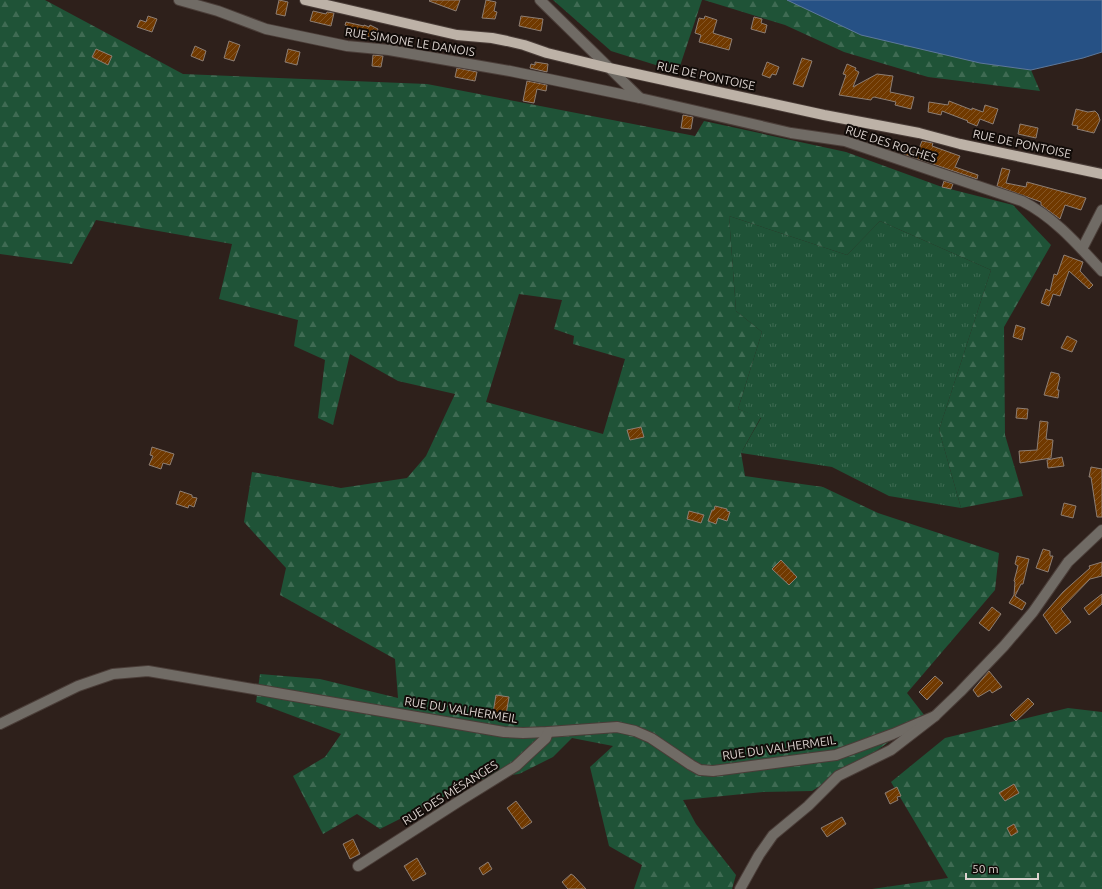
<svg xmlns="http://www.w3.org/2000/svg" width="1102" height="889" font-family="Ubuntu,sans-serif">
<style>
.grass{fill:url(#grass-tufts)}
.forest{fill:url(#forest-firs);fill-rule:evenodd}
.water{fill:#265185;stroke:#5d789b}
.building{fill:url(#building-hatch);stroke:#8d7e74}
.lines{fill:none;stroke-linecap:round;stroke-linejoin:round}
.minor-casing{stroke:#4a3d38;stroke-width:12}
.major-casing{stroke:#4a3d38;stroke-width:12}
.minor{stroke:#706b65;stroke-width:10}
.major{stroke:#bdb2a7;stroke-width:10}
.labels{text-anchor:middle;stroke-width:4;stroke-linejoin:round;paint-order:stroke}
.street-label{font-size:12px;fill:#dcd3cf;stroke:#120c09}
</style>
<defs>
<pattern id="grass-tufts" width="24" height="20" patternUnits="userSpaceOnUse"><rect width="24" height="20" fill="#1f5337"/><path d="M3 7l-1-3M5 7V3M7 7l1-3M15 17l-1-3M17 17v-4M19 17l1-3" fill="none" stroke="#3f6b53"/></pattern>
<pattern id="forest-firs" width="22" height="20" patternUnits="userSpaceOnUse"><rect width="22" height="20" fill="#1f5337"/><path d="M5 1l3.5 6h-7zM16 11l3.5 6h-7z" fill="#3f6b53"/></pattern>
<pattern id="building-hatch" width="6" height="6" patternUnits="userSpaceOnUse"><rect width="6" height="6" fill="#703900"/><path d="M-1 1l2-2M0 6l6-6M5 7l2-2" fill="none" stroke="#845524"/></pattern>
</defs>
<rect width="100%" height="100%" fill="#2e201b"/>
<path class="grass" d="M729 216 847 255 880 221 991 270 939 430 961 508 889 496 832 467 741 453 761 418 738 409 762 332 736 311Z"/>
<g class="forest">
<path d="M0 0H45L183 74 427 84 695 136 704 121 846 152 942 187 1013 205 1051 245 1004 327 1005 435 1023 496 961 508 939 430 991 270 880 221 847 255 729 216 736 311 762 332 738 409 761 417 741 453 745 476 823 487 878 513 999 553 995 590 907 693 925 716 876 751 812 791 763 792 683 800 696 824 736 875 732 889H634L642 865 609 846 590 767 613 746 572 738 553 757 519 774 477 780 380 829 357 814 323 834 293 776 325 757 341 734 256 702 260 674 320 679 398 698 395 659 280 595 286 568 244 522 252 472 341 488 407 478 426 456 455 394 398 381 350 354 333 425 318 418 325 360 294 346 298 320 219 299 232 244 96 220 72 264 0 254ZM519 294 562 300 554 329 574 336 573 344 625 359 603 434 486 402Z"/>
<path d="M553 0H702L678 72 611 51Z"/>
<path d="M704 0H787L801 6 980 63 1031 70 1040 91 928 77 844 52 785 25Z"/>
<path d="M1068 708 1102 712V889H872L948 878 891 782 945 738Z"/>
</g>
<path class="water" d="M787 0H1102V52L1083 58 1031 70 980 63 861 35Z"/>
<g class="building">
<path d="M279 0 288 2 285 16 276 14Z"/>
<path d="M430 0H460L456 11 429 1Z"/>
<path d="M486 0 496 2 494 11 497 12 495 19 482 18Z"/>
<path d="M313 11 326 14 327 12 334 13 331 26 310 21Z"/>
<path d="M148 16 157 19 152 32 137 27 140 20 146 22Z"/>
<path d="M521 16 543 19 541 31 519 26Z"/>
<path d="M705 16 717 20 713 33 732 39 729 50 699 42 701 35 695 33 699 18 704 19Z"/>
<path d="M754 17 762 19 761 23 767 25 765 33 751 29Z"/>
<path d="M346 22 364 26V25L369 27 370 25 378 29 373 39 345 25Z"/>
<path d="M229 41 240 45 234 61 224 58Z"/>
<path d="M195 46 206 51 203 61 191 56Z"/>
<path d="M96 49 112 56 108 65 92 57Z"/>
<path d="M288 49 300 52 297 65 285 62Z"/>
<path d="M373 55 383 56 381 67 372 66Z"/>
<path d="M802 58 812 61 803 87 793 84Z"/>
<path d="M535 62 548 64 547 72 530 68 531 64 535 65Z"/>
<path d="M767 62 779 67 776 75 772 74 770 78 762 75Z"/>
<path d="M847 64 856 68 855 70 859 72 853 87 877 74 893 76 890 92 914 97 911 109 895 105 896 102 874 97 872 98 871 100 839 95 846 75 843 74Z"/>
<path d="M457 68 477 72 475 81 455 77Z"/>
<path d="M527 81 547 85 546 91 537 89 534 103 523 101Z"/>
<path d="M949 101 972 110V108L983 112 985 105 998 109 993 124 980 119 977 126 967 122 968 121 942 111 941 115 928 112 929 102 948 105Z"/>
<path d="M1076 109 1088 112 1095 111 1098 114 1100 120 1094 133 1077 129 1078 126 1072 125Z"/>
<path d="M683 115 693 117 691 129 681 128Z"/>
<path d="M1020 124 1038 128 1036 138 1018 134Z"/>
<path d="M922 141 933 143 932 146 960 156 955 167 978 175 977 179 903 154 904 149 917 154Z"/>
<path d="M1002 168 1010 170 1006 183 1026 187 1027 182 1086 198 1081 210 1065 205 1060 219 1041 205V202L997 186Z"/>
<path d="M944 181 953 184 951 189 942 187Z"/>
<path d="M1064 255 1083 262 1080 271 1093 285 1089 289 1069 271 1060 296 1053 294 1049 306 1041 303 1046 289 1050 291 1054 274 1057 275Z"/>
<path d="M1016 325 1025 328 1022 340 1013 337Z"/>
<path d="M1067 336 1077 341 1072 352 1061 348Z"/>
<path d="M1051 372 1059 374V376L1060 377 1057 390H1059L1058 398 1044 395Z"/>
<path d="M1017 408 1028 409 1027 419 1016 418Z"/>
<path d="M1040 421 1048 422 1046 439 1053 440 1051 458 1020 463 1019 451 1037 450Z"/>
<path d="M641 427 644 437 630 440 627 430Z"/>
<path d="M152 447 174 454 170 465 163 463 161 469 149 465 153 456 150 455Z"/>
<path d="M1062 457 1064 466 1048 468 1047 460Z"/>
<path d="M1091 467 1102 469V517H1097L1091 477H1089Z"/>
<path d="M180 491 192 495V497L197 498 194 507 189 505 188 508 176 504Z"/>
<path d="M1064 503 1076 506 1073 518 1061 515Z"/>
<path d="M715 506 727 509V511L730 512 727 521 718 518 716 524 708 521 712 510H714Z"/>
<path d="M689 511 704 515 701 523 687 519Z"/>
<path d="M1043 549 1050 551V556H1053L1048 572 1036 568Z"/>
<path d="M1017 556 1029 559 1023 584H1021L1015 596 1026 603 1022 610 1009 603 1014 595 1015 582 1014 581 1018 566 1015 564Z"/>
<path d="M781 560 797 577 789 585 772 569Z"/>
<path d="M1102 562V576L1090 579 1061 609 1071 622 1056 634 1043 615 1063 592 1090 568 1089 566Z"/>
<path d="M1102 594V604L1089 615 1084 608Z"/>
<path d="M992 607 1001 614 989 631 979 623Z"/>
<path d="M989 671 1002 687 992 693 990 690 978 697 973 690Z"/>
<path d="M935 676 943 683 927 700 919 692Z"/>
<path d="M496 695 509 697 506 715 493 713Z"/>
<path d="M1028 698 1034 704 1016 721 1010 715Z"/>
<path d="M1014 784 1019 793 1005 801 999 793Z"/>
<path d="M897 787 901 796 897 797 898 800 890 804 885 793Z"/>
<path d="M516 801 532 822 522 829 507 808Z"/>
<path d="M842 817 846 824 827 837 821 828Z"/>
<path d="M1014 824 1018 832 1011 836 1007 828Z"/>
<path d="M353 839 360 854 350 859 343 844Z"/>
<path d="M417 858 426 874 413 881 404 866Z"/>
<path d="M488 862 492 869 483 875 479 868Z"/>
<path d="M571 874 574 876 586 889H568L562 882Z"/>
</g>
<g class="lines">
<defs>
<g id="minor">
<path d="M179 0 218 11 266 29 347 46 389 50 510 71 640 98 791 133 845 141 1022 201C1054 217 1078 245 1102 271"/>
<path d="M540 0 640 98"/>
<path d="M1082 249 1102 210"/>
<path d="M0 724 78 686 113 674 148 671 504 732 523 733 548 732 617 727 635 731 651 738 691 765 700 770 713 771 836 755 893 734 935 716"/>
<path d="M358 866 461 800 516 766 546 738 548 732"/>
<path d="M740 889 759 855 773 835 808 806 838 776 891 750 935 716 960 692 1004 646 1033 612 1068 562 1102 530"/>
</g>
<path id="major" d="M305 0 457 35 492 38 507 41 524 45 547 53 609 68 824 115 919 133 960 144 1102 174"/>
</defs>
<use href="#minor" class="minor-casing"/>
<use href="#major" class="major-casing"/>
<use href="#minor" class="minor"/>
<use href="#major" class="major"/>
</g>
<g class="labels">
<g class="street-label">
<text transform="translate(410 42) rotate(9)" y="4">RUE SIMONE LE DANOIS</text>
<text transform="translate(706 76) rotate(12)" y="4">RUE DE PONTOISE</text>
<text transform="translate(891 144) rotate(18)" y="4">RUE DES ROCHES</text>
<text transform="translate(1022 144) rotate(12)" y="4">RUE DE PONTOISE</text>
<text transform="translate(461 710) rotate(9)" y="4">RUE DU VALHERMEIL</text>
<text transform="translate(779 748) rotate(-8)" y="4">RUE DU VALHERMEIL</text>
<text transform="translate(450 793) rotate(-32)" y="4">RUE DES MÉSANGES</text>
</g>
</g>
<path d="M966 873v6h72v-6" fill="none" stroke="#dcd3cf" stroke-width="2"/>
<text x="972" y="873" font-size="12" fill="#dcd3cf" stroke="#120c09" stroke-width="3" paint-order="stroke">50 m</text>
</svg>
